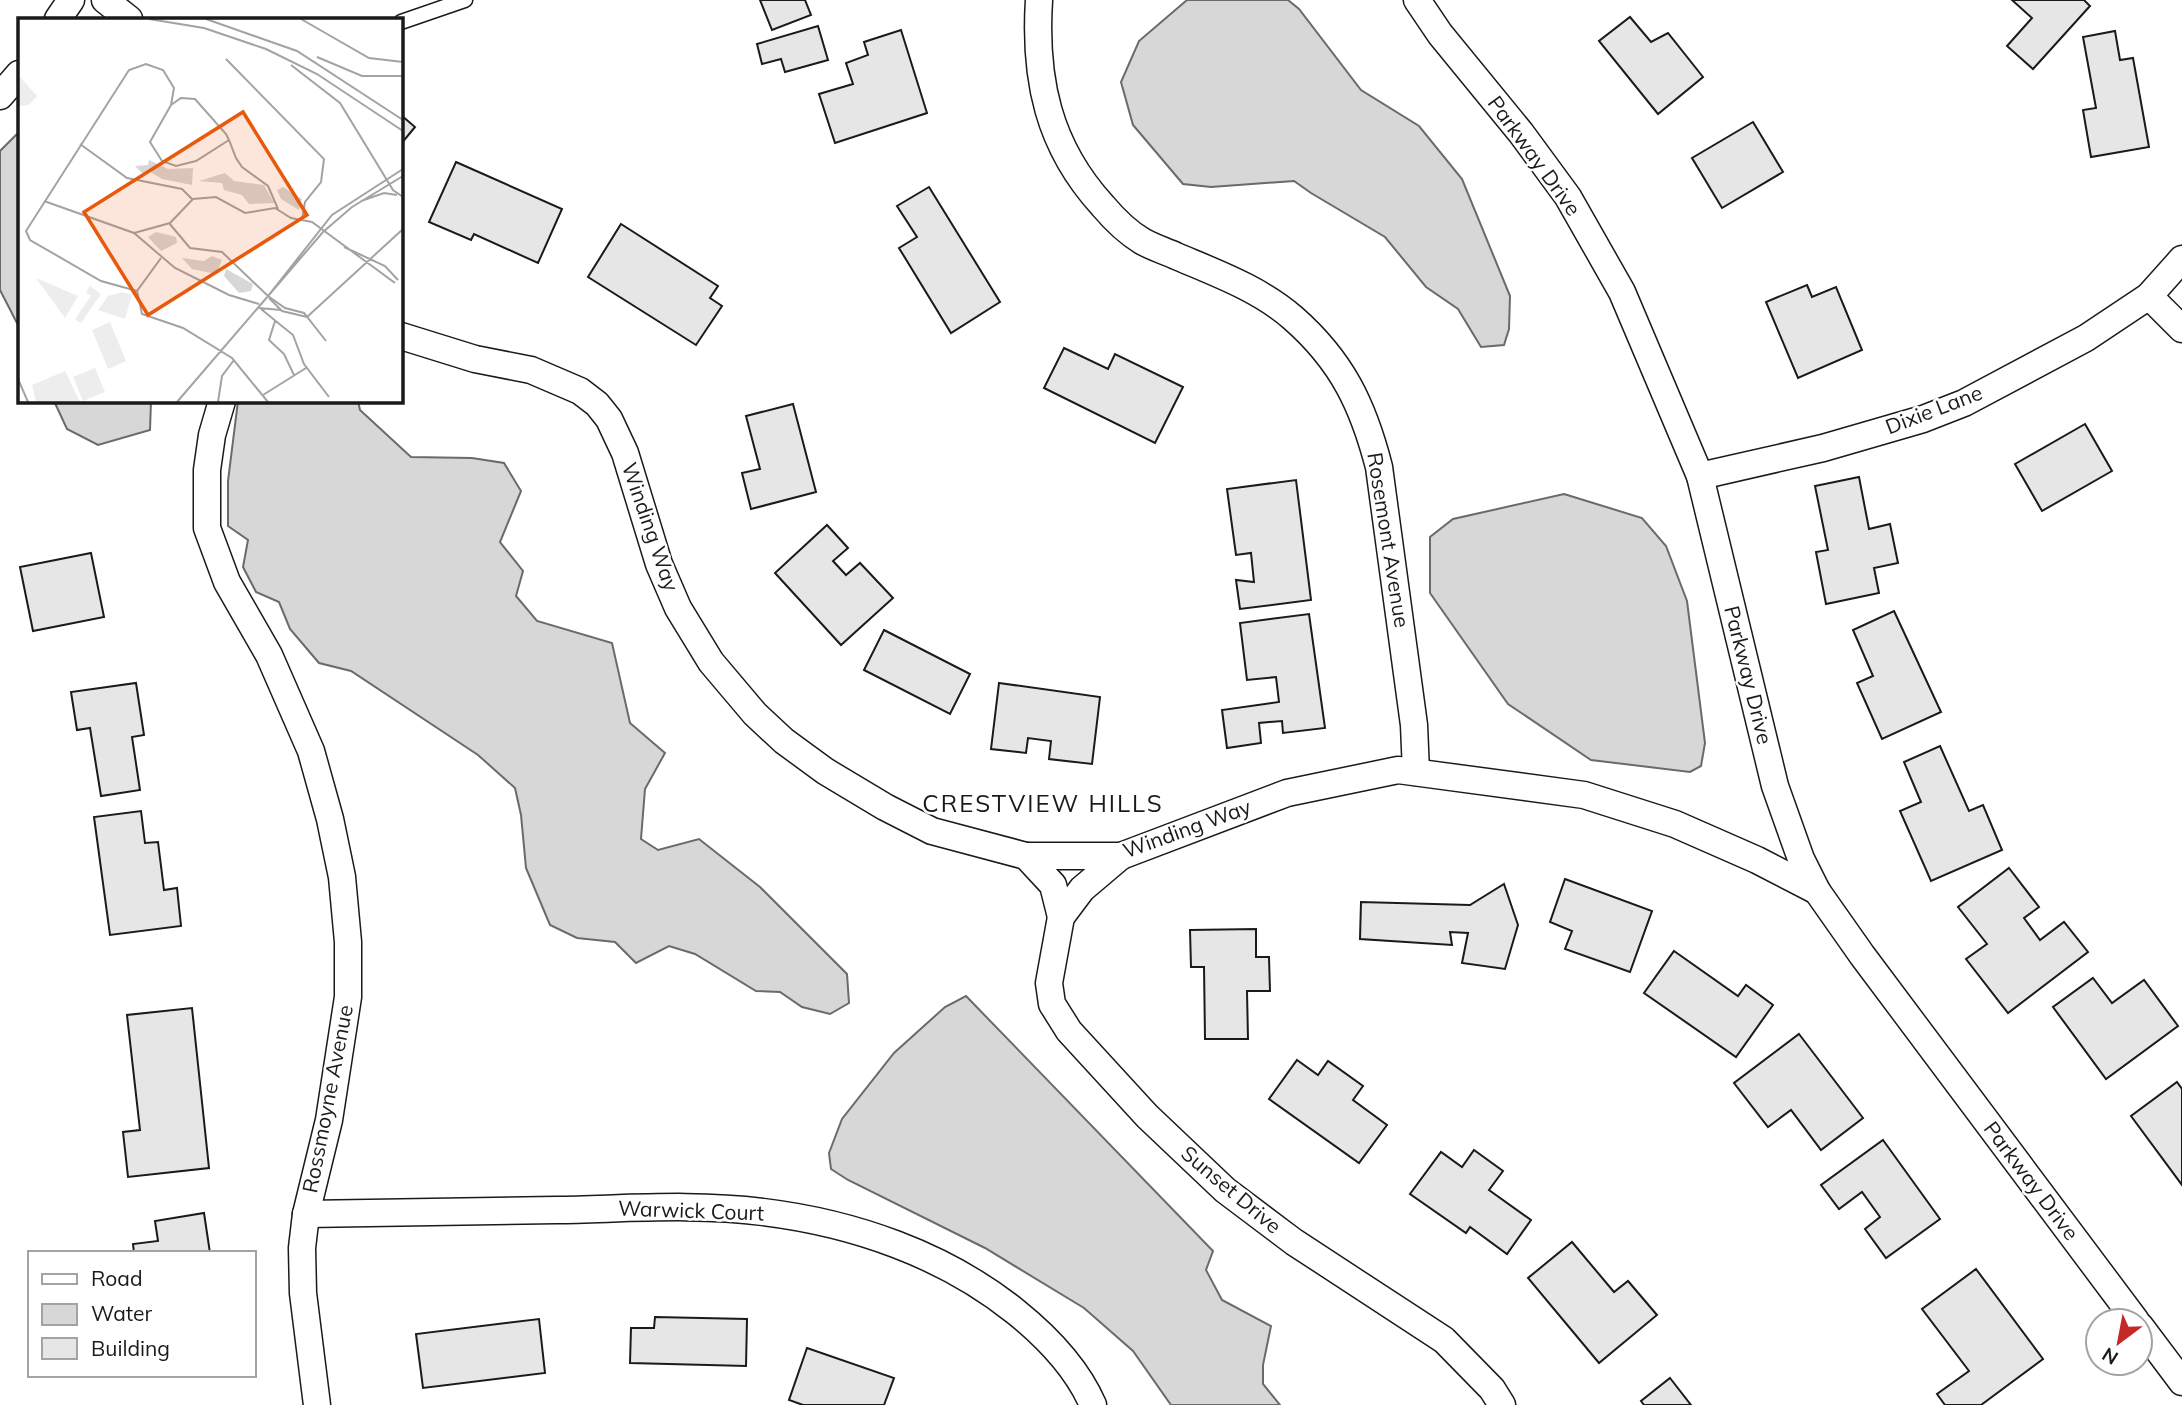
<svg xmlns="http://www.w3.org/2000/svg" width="2182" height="1405" font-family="Mulish,sans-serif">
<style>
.water{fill:#d7d7d7;stroke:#6a6a6a;stroke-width:2}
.building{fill:#e6e6e6;stroke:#1a1a1a;stroke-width:2}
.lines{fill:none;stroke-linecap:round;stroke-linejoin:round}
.service-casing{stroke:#1a1a1a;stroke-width:17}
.minor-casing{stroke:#1a1a1a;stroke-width:29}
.service{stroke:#fff;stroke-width:14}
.minor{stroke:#fff;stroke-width:26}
.labels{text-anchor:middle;stroke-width:5;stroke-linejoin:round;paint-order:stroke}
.street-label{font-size:21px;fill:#1a1a1a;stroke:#fff}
.quarter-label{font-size:24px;letter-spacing:2px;fill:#1a1a1a;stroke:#fff}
.inset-road{fill:none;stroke:#a3a3a3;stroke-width:2}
.view{fill:#e8590c;fill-opacity:0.15;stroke:#e8590c;stroke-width:3.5}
.inset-edge{fill:none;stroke:#1a1a1a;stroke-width:3.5}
</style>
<rect width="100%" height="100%" fill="#fff"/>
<g class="water">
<path d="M1187 0H1288L1299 9 1361 90 1419 126 1462 179 1510 296 1509 329 1504 345 1481 347 1458 309 1426 287 1385 237 1311 193 1294 181 1211 187 1183 184 1133 125 1121 82 1139 41Z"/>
<path d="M19 132V327L0 290V151Z"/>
<path d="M54 401H151L150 430 98 445 67 429Z"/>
<path d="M238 401H358L360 410 411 457 472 458 504 463 521 491 500 542 523 571 516 596 537 621 612 643 630 723 665 753 645 789 641 839 658 850 699 839 760 887 847 974 849 1003 830 1014 802 1007 780 992 756 991 695 954 669 946 636 963 615 942 577 938 550 925 526 868 521 815 515 788 478 755 351 671 319 663 290 629 279 602 256 592 243 567 248 540 228 526V481Z"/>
<path d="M1564 494 1642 518 1666 546 1687 601 1705 743 1701 766 1690 772 1591 760 1508 704 1430 593V537L1453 519Z"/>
<path d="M966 996 1213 1251 1206 1270 1222 1300 1271 1326 1263 1365V1384L1280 1405H1171L1133 1351 1084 1308 985 1248 848 1180 831 1169 829 1153 842 1119 894 1053 945 1007Z"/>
</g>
<g class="building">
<path d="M760 0H805L811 15 772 30Z"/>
<path d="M2012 0H2084L2090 6 2033 69 2007 46 2032 18Z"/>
<path d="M1630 17 1651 42 1668 33 1703 77 1658 114 1599 41Z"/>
<path d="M818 26 828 60 785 72 781 59 762 64 757 44Z"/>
<path d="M901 30 927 113 835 143 819 94 853 84 846 63 868 55 864 42Z"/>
<path d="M2115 31 2120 60 2133 58 2149 147 2091 157 2083 110 2096 108 2083 37Z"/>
<path d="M401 115 415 127 401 144Z"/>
<path d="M1753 122 1783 172 1722 208 1692 158Z"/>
<path d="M456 162 562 209 538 263 474 234 471 240 429 222Z"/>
<path d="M929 187 1000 302 951 333 899 248 917 237 897 206Z"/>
<path d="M621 224 718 286 710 298 722 306 696 345 588 277Z"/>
<path d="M1807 285 1812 297 1836 287 1862 350 1798 378 1766 302Z"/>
<path d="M1064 348 1108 369 1115 354 1183 387 1155 443 1044 388Z"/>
<path d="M793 404 816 492 751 509 742 473 760 469 746 416Z"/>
<path d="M2085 424 2112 471 2042 511 2015 464Z"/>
<path d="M1859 477 1869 529 1890 524 1898 563 1874 568 1879 593 1826 604 1816 552 1828 550 1815 486Z"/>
<path d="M1296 480 1311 600 1240 609 1236 580 1254 582 1251 553 1236 555 1227 489Z"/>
<path d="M827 525 848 548 833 561 846 575 860 563 893 598 841 645 775 573Z"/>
<path d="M91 553 104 617 33 631 20 567Z"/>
<path d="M1894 611 1941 712 1882 739 1857 683 1873 676 1853 630Z"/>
<path d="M1309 614 1325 728 1283 733 1282 721 1259 723 1261 743 1227 748 1222 710 1279 702 1276 677 1247 680 1240 623Z"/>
<path d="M884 630 970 674 950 714 864 670Z"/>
<path d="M136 683 144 735 132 737 140 790 101 796 90 728 77 730 71 692Z"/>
<path d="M999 683 1100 697 1092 764 1049 759 1051 741 1028 738 1026 753 991 749Z"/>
<path d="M1940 746 1969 811 1983 805 2002 850 1931 881 1900 811 1921 802 1904 762Z"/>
<path d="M141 811 145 843 158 842 164 890 177 888 181 926 110 935 94 817Z"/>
<path d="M2009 868 2039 907 2024 918 2040 940 2064 922 2088 952 2008 1013 1966 959 1987 944 1958 907Z"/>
<path d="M1565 879 1652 911 1630 972 1565 949 1572 931 1550 922Z"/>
<path d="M1504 884 1518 925 1505 969 1462 963 1468 933 1450 932 1452 945 1360 939 1361 902 1470 905Z"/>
<path d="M1256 929V957H1269L1270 991H1247L1248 1039H1205L1204 967H1191L1190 930Z"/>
<path d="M1674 951 1738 996 1746 985 1773 1005 1736 1057 1644 993Z"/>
<path d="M2093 978 2112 1003 2144 980 2178 1026 2106 1079 2053 1007Z"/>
<path d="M192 1008 209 1168 128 1177 123 1132 140 1130 127 1015Z"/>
<path d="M1799 1034 1863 1118 1821 1150 1791 1110 1768 1127 1734 1083Z"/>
<path d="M1297 1060 1318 1075 1328 1061 1363 1086 1353 1100 1387 1125 1359 1163 1269 1099Z"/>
<path d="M2177 1082 2182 1089V1185L2131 1116Z"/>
<path d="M1883 1140 1940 1219 1886 1258 1865 1229 1880 1217 1862 1192 1839 1209 1821 1185Z"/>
<path d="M1474 1150 1503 1171 1489 1190 1531 1220 1507 1254 1470 1227 1466 1233 1410 1194 1441 1152 1462 1167Z"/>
<path d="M204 1213 210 1253H134L133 1244 158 1241 155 1221Z"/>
<path d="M1572 1242 1614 1292 1628 1281 1657 1315 1599 1363 1528 1278Z"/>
<path d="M1976 1269 2043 1359 1981 1405H1945L1937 1394 1969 1371 1922 1309Z"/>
<path d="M655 1317 747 1319 746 1366 630 1363 631 1328H654Z"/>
<path d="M539 1319 545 1373 423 1388 416 1334Z"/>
<path d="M807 1348 894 1378 884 1405H803L789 1400Z"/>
<path d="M1670 1378 1691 1405H1644L1641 1401Z"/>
</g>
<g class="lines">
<defs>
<path id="service" d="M401 22 465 0"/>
<g id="minor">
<path d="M105 0 129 19"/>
<path d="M1039 0C1034 79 1048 146 1103 206 1114 219 1127 232 1142 241 1152 247 1165 251 1176 256 1216 273 1260 289 1293 318 1342 361 1363 405 1379 467L1414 725 1416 772"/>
<path d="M1417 0 1440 34 1521 133 1568 197 1622 292 1700 476 1775 786 1801 859 1817 891 1862 955 2136 1321"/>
<path d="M58 19 71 0"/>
<path d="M0 96 19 74"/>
<path d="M2149 296 2182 329"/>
<path d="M401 336 475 359 531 370 580 391 597 404 609 419 625 453 659 564 678 608 711 662 755 714 784 741 825 771 885 807 932 831 1026 856H1121L1287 793 1398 770 1584 795 1675 824 1757 860 1817 891"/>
<path d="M222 401 212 435 207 470V528L227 582 269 655 311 751 330 819 342 877 348 942V997L329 1120 306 1214 302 1248 303 1293 317 1405"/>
<path d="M1700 476 1823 448 1923 419 1964 403 2086 338 2149 296 2182 259"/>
<path d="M1026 856 1053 885 1061 917"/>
<path d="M1121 856 1082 889 1061 917 1049 983 1052 1004 1069 1031 1147 1116 1225 1190 1294 1242 1444 1340 1492 1389 1502 1405"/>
<path d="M306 1214C389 1213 472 1211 556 1210 624 1209 695 1203 763 1212 853 1223 944 1254 1016 1312 1047 1337 1077 1368 1093 1405"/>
<path d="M2140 1326 2182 1382"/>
</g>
</defs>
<use href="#service" class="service-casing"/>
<use href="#minor" class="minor-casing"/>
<use href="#service" class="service"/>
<use href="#minor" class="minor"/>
</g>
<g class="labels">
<g class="street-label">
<text transform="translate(1534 156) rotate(54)" y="7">Parkway Drive</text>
<text transform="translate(1934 410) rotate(-21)" y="7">Dixie Lane</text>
<text transform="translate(650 527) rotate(71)" y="7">Winding Way</text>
<text transform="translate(1388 540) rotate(81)" y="7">Rosemont Avenue</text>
<text transform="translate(1748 675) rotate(76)" y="7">Parkway Drive</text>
<text transform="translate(1187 829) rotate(-20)" y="7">Winding Way</text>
<text transform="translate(328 1099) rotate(-79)" y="7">Rossmoyne Avenue</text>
<text transform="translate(2031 1181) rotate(53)" y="7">Parkway Drive</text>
<text transform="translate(1231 1190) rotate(40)" y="7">Sunset Drive</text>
<text transform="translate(691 1211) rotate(2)" y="7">Warwick Court</text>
</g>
<g class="quarter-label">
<text x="1043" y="812">CRESTVIEW HILLS</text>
</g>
</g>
<g transform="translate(18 18)">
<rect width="385" height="385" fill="#fff"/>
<path d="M0 57 19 78 11 87 0 88ZM18 260 60 278 47 300ZM72 268 83 276 63 305 57 301 73 278 68 274ZM104 274 114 277 107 301 80 292 90 278ZM92 304 108 343 90 351 74 312ZM77 350 87 374 65 383 55 359ZM47 353 62 384H18L14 367Z" fill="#ededed"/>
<path d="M131 142 150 151 175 150 174 167 144 161 131 153 125 156 117 148 130 147ZM207 155 216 163 246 167 256 185 231 186 224 177 206 172 204 165 181 163ZM265 169 284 181 281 192 263 181 259 172ZM138 214 158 219 159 225 143 233 130 219ZM194 238 204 242 198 256 174 251 164 240 186 243ZM208 251 235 266 233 273 221 275 206 258Z" fill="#d7d7d7"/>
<path class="inset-road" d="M131 1 186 10 248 31 299 56 385 113M188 1 279 33 385 102M283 1 351 40 385 44M299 39 344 58H385M208 41 306 141 303 164 287 184 284 202M273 47 322 85 375 172 385 179M211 122 178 143 158 148 144 143 132 124 153 87 163 80 177 81 208 116 211 122 218 140 224 149 250 168 260 191M62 126 109 160 164 171 174 181M26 183 116 215 157 250 211 277 241 286M343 183 366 175 379 177M151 205 172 230 204 234 250 278 267 290 286 295 308 323M116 215 152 205 175 181 198 179 227 195 257 190 273 200 294 204 377 265M326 229 367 248 380 262M143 240 119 273 124 296 165 310 214 340 250 384M119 273 83 263 12 222 8 213 111 52 128 46 145 52 156 70 153 87M250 278 314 197 385 151M251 280 264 293 289 299M241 290 263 292M243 291 275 317 286 346 311 379M289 299 385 211M257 303 251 322 266 336 276 357M0 361 10 384M245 377 288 350M159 384 305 214 334 189 385 158M200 384 204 358 216 342"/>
<path class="view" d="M225 94 289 197 130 297 66 194Z"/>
<rect width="385" height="385" class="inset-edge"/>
</g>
<rect x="28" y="1251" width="228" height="126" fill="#ffffff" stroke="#a3a3a3" stroke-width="2"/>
<rect x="42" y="1274" width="35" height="10" fill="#ffffff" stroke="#a3a3a3" stroke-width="2"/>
<text x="91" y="1286" font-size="21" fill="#1a1a1a">Road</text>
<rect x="42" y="1304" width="35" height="21" fill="#d7d7d7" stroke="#a3a3a3" stroke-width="2"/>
<text x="91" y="1321" font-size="21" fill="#1a1a1a">Water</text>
<rect x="42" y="1338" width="35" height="21" fill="#e6e6e6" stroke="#a3a3a3" stroke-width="2"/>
<text x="91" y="1356" font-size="21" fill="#1a1a1a">Building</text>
<g transform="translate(2119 1342) rotate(212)"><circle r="33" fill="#ffffff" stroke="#a3a3a3" stroke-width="2"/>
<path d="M0-5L12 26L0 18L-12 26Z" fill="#c62828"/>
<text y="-10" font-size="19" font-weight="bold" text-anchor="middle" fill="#1a1a1a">N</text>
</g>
</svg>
